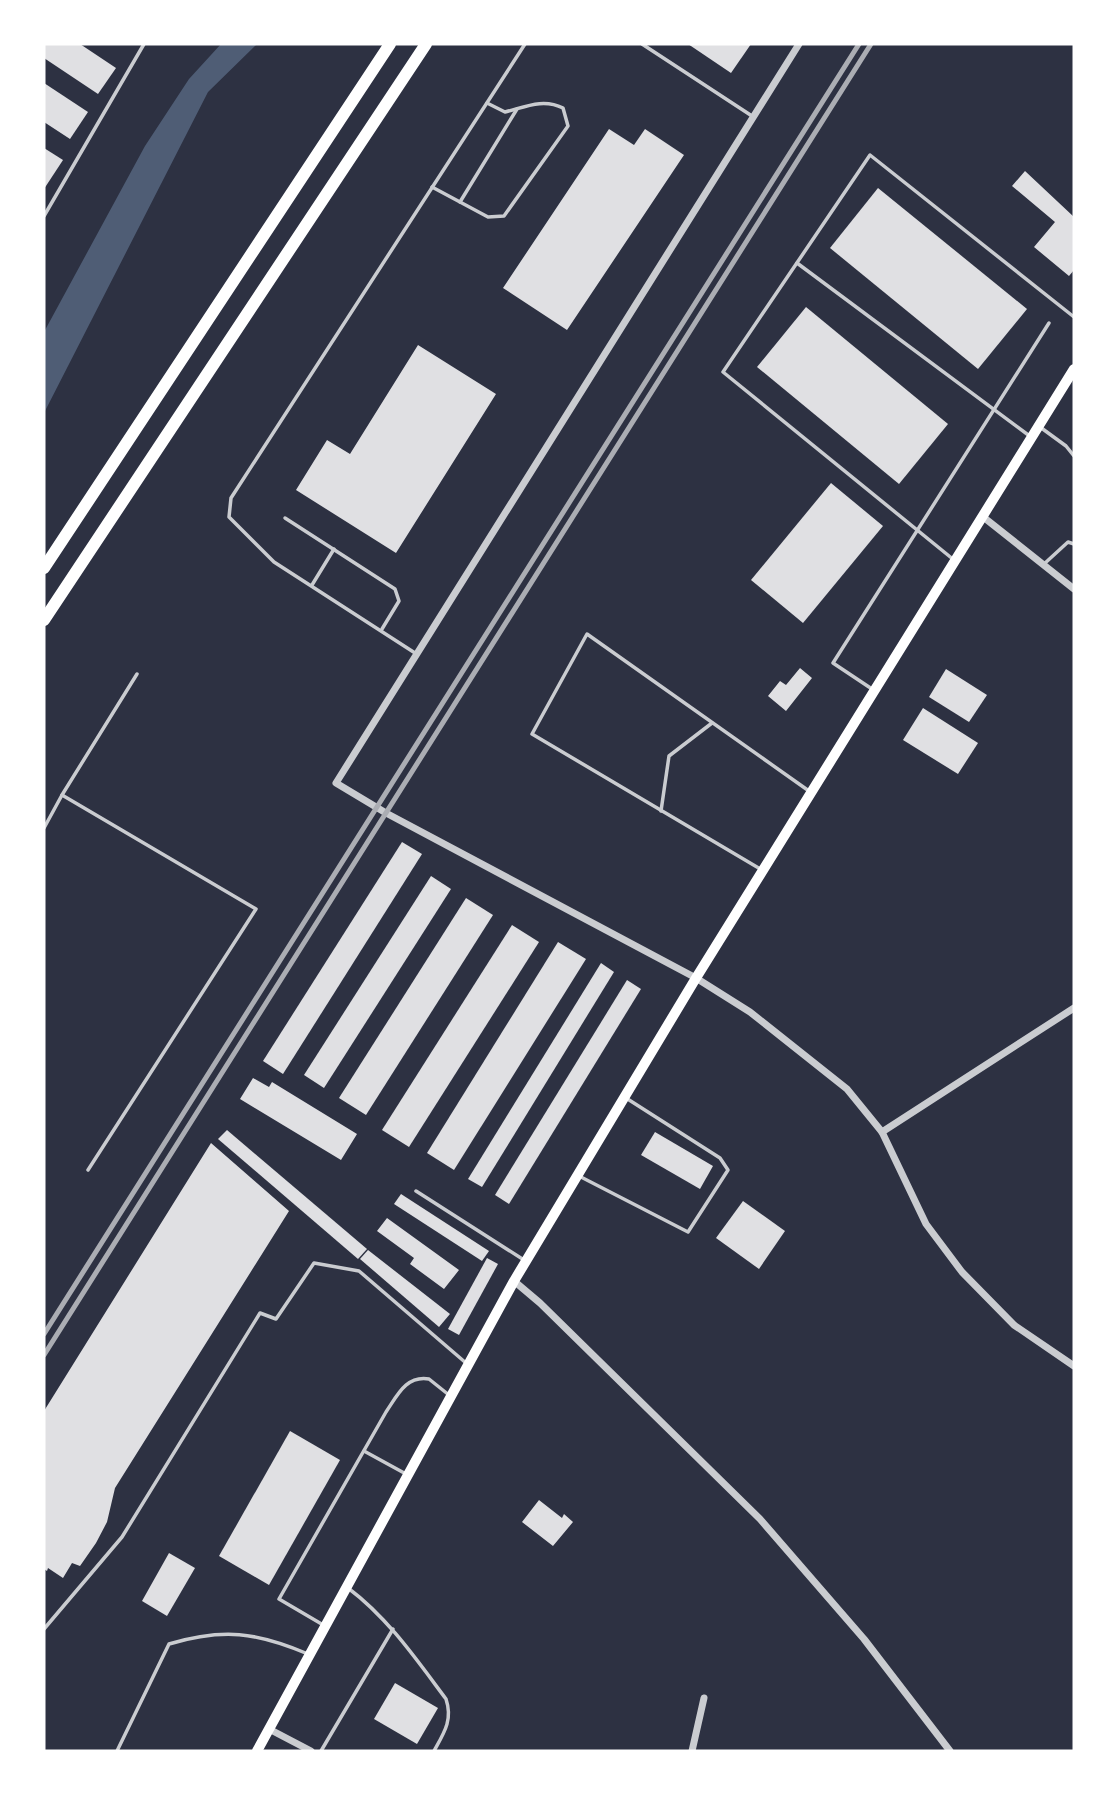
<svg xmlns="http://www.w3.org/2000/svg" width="1118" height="1795" font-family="'Nunito Sans',sans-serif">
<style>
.water{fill:#4f5d75}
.building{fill:#e0e0e3}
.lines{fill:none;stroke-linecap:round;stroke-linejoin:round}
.service{stroke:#caccd0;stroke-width:3.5}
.minor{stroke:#caccd0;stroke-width:7}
.secondary{stroke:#fff;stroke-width:10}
.motorway{stroke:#fff;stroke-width:12}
.rail{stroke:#abadb3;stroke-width:5}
</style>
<rect width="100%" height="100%" fill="#2d3142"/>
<path class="water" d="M221 44H257L208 92 44 413V332L145 146 189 79Z"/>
<g class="building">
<path d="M44 44H80L116 68 98 94 44 58Z"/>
<path d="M688 44H751L731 73Z"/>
<path d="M44 83 88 112 70 139 44 122Z"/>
<path d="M609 129 634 145 645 129 684 155 567 330 503 288Z"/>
<path d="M44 148 63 160 44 189Z"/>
<path d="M1025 171 1074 217V270L1069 276 1034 247 1055 222 1012 186Z"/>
<path d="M878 188 1027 309 978 369 830 248Z"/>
<path d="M806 307 948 424 899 484 757 367Z"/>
<path d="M418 345 496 394 396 553 296 490 327 440 350 454Z"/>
<path d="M831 483 883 526 803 623 751 580Z"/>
<path d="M800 668 812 678 786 711 768 696 780 681 786 685Z"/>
<path d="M946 669 987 695 969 722 929 697Z"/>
<path d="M923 708 978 743 958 774 903 740Z"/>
<path d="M402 842 422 854 283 1074 263 1061Z"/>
<path d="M431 876 451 889 324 1088 304 1075Z"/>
<path d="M466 898 493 915 366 1115 339 1098Z"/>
<path d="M512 925 539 942 409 1147 382 1130Z"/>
<path d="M558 942 586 959 454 1170 427 1153Z"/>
<path d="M601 963 614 972 482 1187 468 1179Z"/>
<path d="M627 980 641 989 509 1204 495 1195Z"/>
<path d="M253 1078 269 1087 272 1082 357 1134 341 1160 240 1099Z"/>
<path d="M227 1130 367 1249 358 1259 218 1139Z"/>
<path d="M655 1132 713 1166 700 1189 641 1155Z"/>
<path d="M211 1143 289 1211 115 1488 107 1522 96 1543 80 1566 72 1563 63 1578 48 1568 47 1571 44 1569V1411Z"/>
<path d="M401 1194 489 1251 482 1261 394 1204Z"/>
<path d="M743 1201 785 1231 759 1269 716 1238Z"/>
<path d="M387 1218 459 1270 444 1289 410 1264 414 1258 377 1231Z"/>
<path d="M368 1250 450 1314 439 1327 360 1259Z"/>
<path d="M487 1258 498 1264 459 1335 448 1329Z"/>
<path d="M290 1431 340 1460 269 1585 219 1556Z"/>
<path d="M539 1500 562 1518 564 1514 573 1522 553 1546 522 1522Z"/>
<path d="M169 1553 195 1568 167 1616 142 1601Z"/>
<path d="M395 1683 438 1708 417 1744 374 1719Z"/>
</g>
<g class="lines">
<g class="service">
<path d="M642 44 752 116"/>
<path d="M432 187 488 217 504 216 568 126 563 108C543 98 525 107 505 112L487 103"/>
<path d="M460 202 517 109"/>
<path d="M44 216 144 44"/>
<path d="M797 263 1031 437"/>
<path d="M1040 427 1066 446 1074 456"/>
<path d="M285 518 395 589 399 601 382 629"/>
<path d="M954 560 723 372 870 155 1074 317"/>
<path d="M1044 564 1068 542 1074 544"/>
<path d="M312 585 334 549"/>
<path d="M415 653 274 562 229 517 231 498 525 44"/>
<path d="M872 689 833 663 1049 323"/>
<path d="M62 795 137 674"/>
<path d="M661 811 669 756 712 723"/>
<path d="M44 828 62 795 256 909 88 1170"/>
<path d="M762 870 532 734 587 634 809 791"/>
<path d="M579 1176 688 1232 728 1170 720 1158 626 1098"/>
<path d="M416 1191 524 1260"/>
<path d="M364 1451 406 1474"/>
<path d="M348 1588C388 1618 416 1659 446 1699 453 1720 444 1733 434 1751"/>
<path d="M325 1626 279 1599 386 1412C397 1396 406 1375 429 1379L449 1395"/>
<path d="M44 1629 122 1537 260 1313 276 1319 314 1263 359 1271 466 1363"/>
<path d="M117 1751 169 1644C223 1628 256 1632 308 1654"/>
<path d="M321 1751 393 1629"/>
</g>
<g class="minor">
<path d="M799 44 336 783 386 813 696 978 750 1012 847 1089 882 1132 926 1224 962 1272 1014 1325 1074 1366"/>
<path d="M982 516 1074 589"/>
<path d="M882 1132 1074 1008"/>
<path d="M514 1281 540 1303 760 1519 864 1639 950 1751"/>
<path d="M269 1729 311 1751"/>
<path d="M692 1751 704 1698"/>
</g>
<path class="secondary" d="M257 1751 514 1281 696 978 1074 369"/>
<g class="motorway">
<path d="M44 568 390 44"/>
<path d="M44 620 426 44"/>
</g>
<g class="rail">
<path d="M44 1334 859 44"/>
<path d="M44 1355 871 44"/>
</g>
</g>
<rect width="1118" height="1795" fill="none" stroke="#ffffff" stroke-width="91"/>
</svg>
